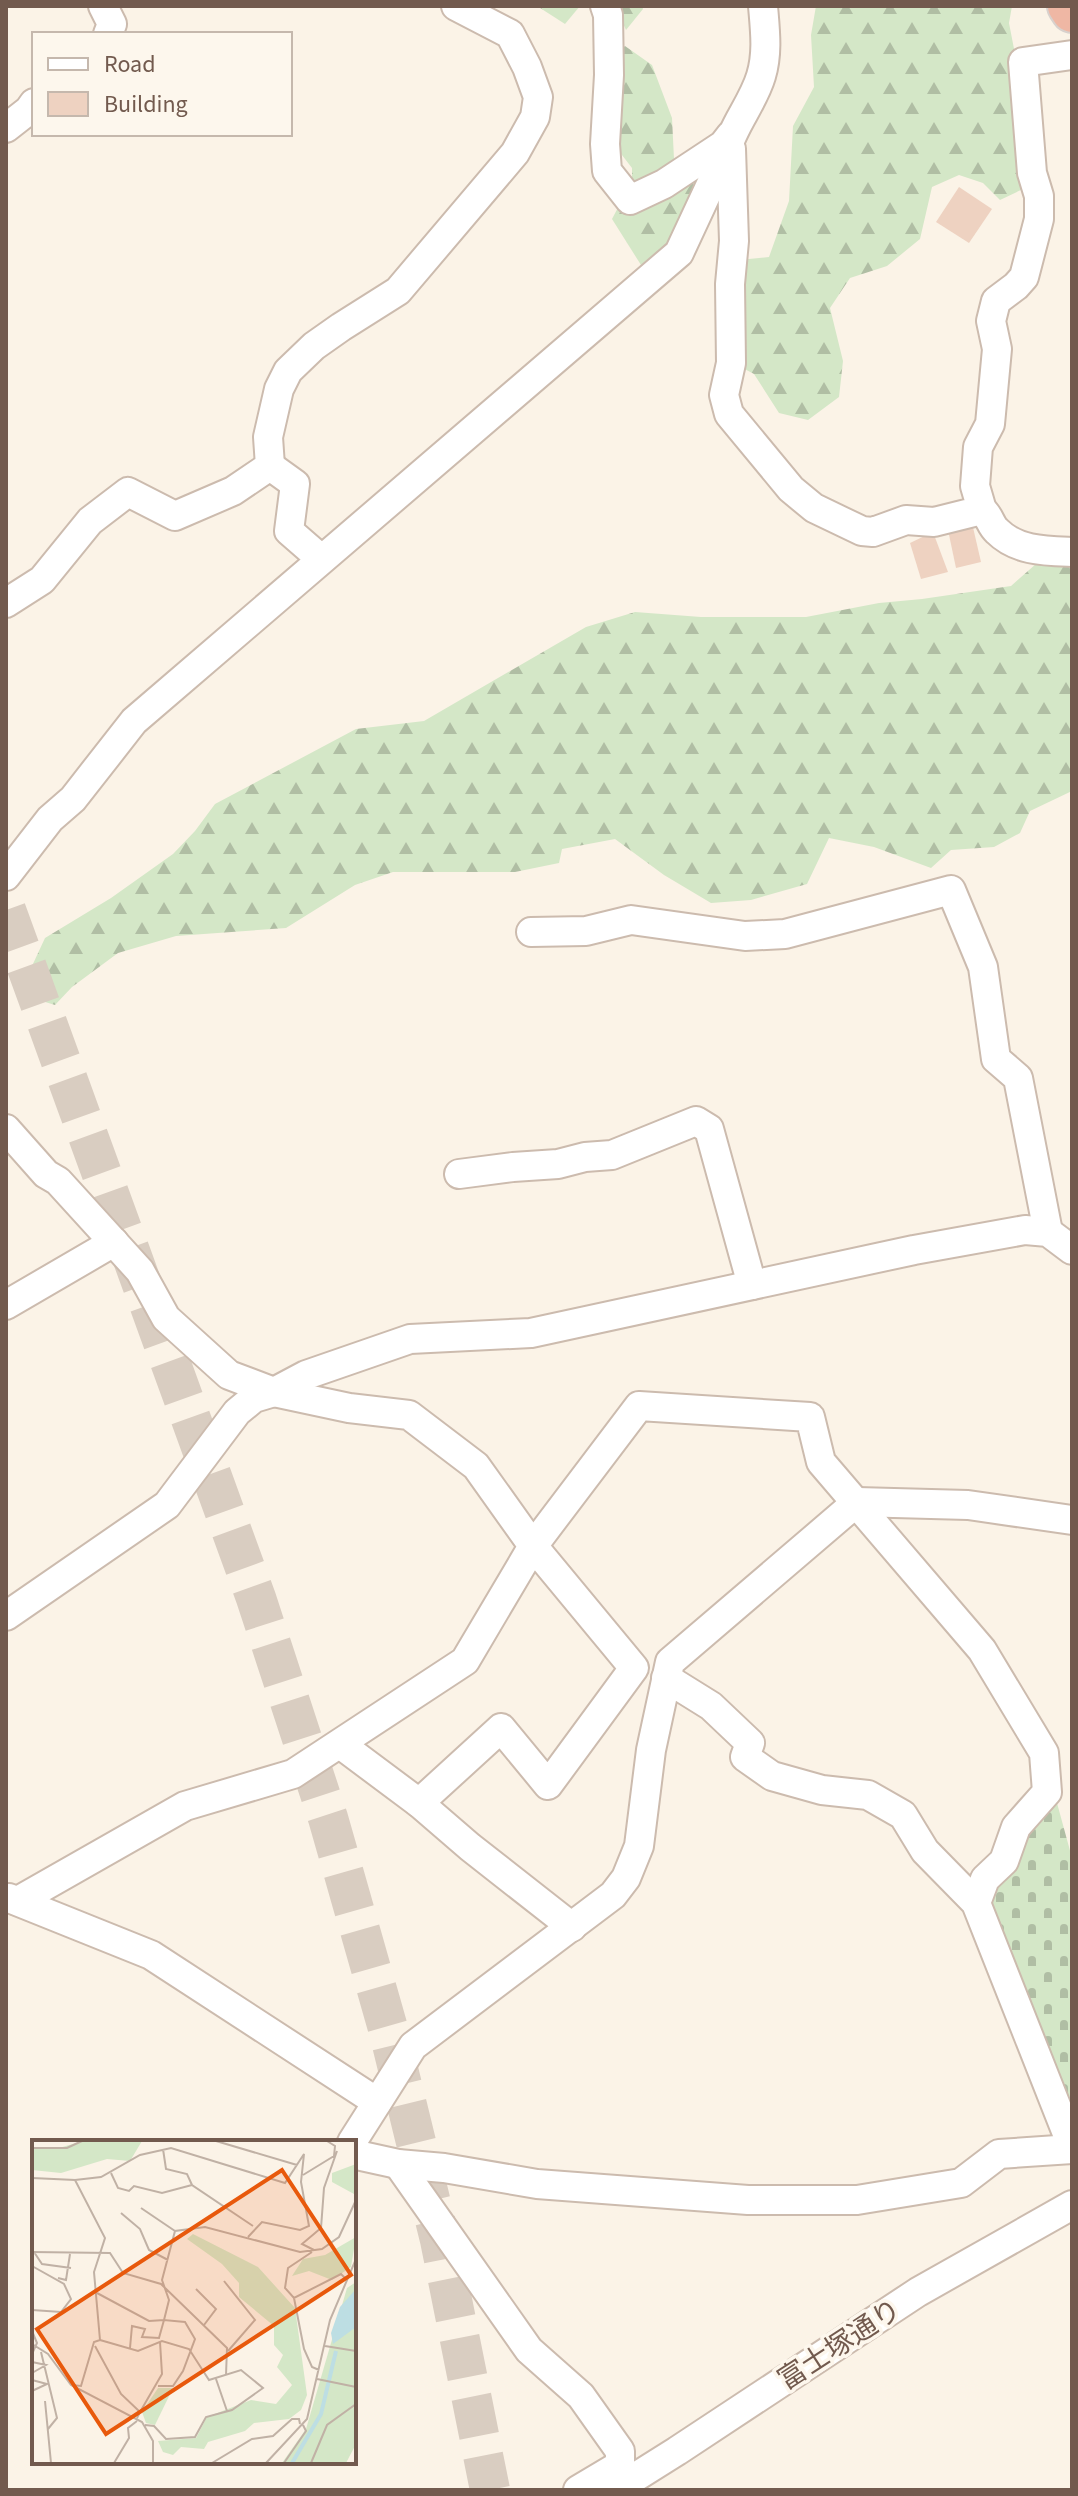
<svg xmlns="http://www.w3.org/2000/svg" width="1078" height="2496" font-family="'Source Sans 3','Noto Sans JP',sans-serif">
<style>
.forest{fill:url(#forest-firs)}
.cemetery{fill:url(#cemetery-stones)}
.building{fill:#eed2c1}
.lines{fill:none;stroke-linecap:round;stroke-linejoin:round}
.highway-tunnel{stroke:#d9cdc1;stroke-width:40;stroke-dasharray:40 20;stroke-linecap:butt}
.minor-casing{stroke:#ccbbae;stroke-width:32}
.highway-casing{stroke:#d8d1cd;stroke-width:44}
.minor{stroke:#fff;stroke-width:28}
.highway{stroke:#efb7a4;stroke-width:40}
.labels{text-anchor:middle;stroke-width:7;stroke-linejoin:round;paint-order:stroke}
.street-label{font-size:28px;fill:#725a4e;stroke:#fdf7ed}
.inset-river{fill:none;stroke:#bddee3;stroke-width:4}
.inset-road{fill:none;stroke:#c0b1a5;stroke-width:2}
.view{fill:#e8590c;fill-opacity:0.15;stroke:#e8590c;stroke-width:4}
.inset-edge{fill:none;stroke:#725a4e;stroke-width:4}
</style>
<defs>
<pattern id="forest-firs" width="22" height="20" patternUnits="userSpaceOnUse" patternTransform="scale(2)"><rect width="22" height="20" fill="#d4e7c7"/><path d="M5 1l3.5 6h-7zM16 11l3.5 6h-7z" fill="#b0bea4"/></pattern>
<pattern id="cemetery-stones" width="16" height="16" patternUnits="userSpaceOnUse" patternTransform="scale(2)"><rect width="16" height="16" fill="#d4e7c7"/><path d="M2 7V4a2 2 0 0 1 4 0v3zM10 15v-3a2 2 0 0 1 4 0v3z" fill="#b0bea4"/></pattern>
</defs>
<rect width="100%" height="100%" fill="#fbf3e7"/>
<g class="forest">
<path d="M537 6H580L565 24Z"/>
<path d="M615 6H642L643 9 626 30Z"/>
<path d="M816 6H1012L1009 23 1015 54 1023 189 1000 200 983 183 959 175 932 187 920 239 887 266 850 278 830 308 843 361 839 397 808 420 779 413 754 374 737 365 739 260 769 257 789 201 793 126 814 87 811 35Z"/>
<path d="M625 46 652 65 672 118 674 159 702 183 671 243 641 265 612 219 632 181V168L615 146 613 57Z"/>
<path d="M1053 549 1072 550V791L1030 811 1020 833 994 847 951 850 931 868 874 847 829 838 807 884 751 900 711 903 664 875 615 839 562 849 559 863 515 872H393L355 885 286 928 176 936 118 953 72 987 55 1005 19 994 45 938 111 898 173 854 195 831 215 804 356 729 424 721 586 627 635 612 701 617H806L879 603 922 599 1011 586Z"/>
</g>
<path class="cemetery" d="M1049 1801 1057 1803 1072 1858V2109L984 1909 1029 1819Z"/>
<g class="building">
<path d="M959 187 992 209 969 243 936 222Z"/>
<path d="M972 523 981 562 956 568 948 530Z"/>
<path d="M933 532 948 572 921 579 910 543Z"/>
</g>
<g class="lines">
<path class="highway-tunnel" d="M6 910 256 1598 328 1818 389 2032 440 2240 490 2490"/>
<defs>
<g id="minor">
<path d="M103 6 112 24 108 34"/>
<path d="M605 6 608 15 609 75 605 144 607 171 630 200 664 184 723 145 730 136"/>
<path d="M6 128 29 110 34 103"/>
<path d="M731 149 734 241 730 284 731 363 724 395 729 414 791 489 814 508 862 531 873 532 906 520 934 522 982 510 975 486 978 447 990 424 997 349 991 321 996 301 1016 286 1024 277 1039 219V196L1032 173 1023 62 1072 55"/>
<path d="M270 466 268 437 279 389 288 371 314 346 341 327 398 291 515 153 535 117 538 97 527 67 510 34 456 6"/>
<path d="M270 466 295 484 289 531 320 558"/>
<path d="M982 510C990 516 990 525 997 531 1017 551 1045 551 1072 552"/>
<path d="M6 603 42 580 90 521 128 492 175 516 233 491 270 466"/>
<path d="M6 876 50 819 73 799 134 721 679 253 726 152C733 125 753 103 761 76 768 53 765 30 763 6"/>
<path d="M531 932 586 931 631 920 745 936 785 934 951 890 983 967 996 1059 1018 1078 1048 1232"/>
<path d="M6 1129 46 1174 58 1181 140 1271 166 1318 229 1375 274 1392 349 1408 409 1415 476 1466 533 1546 465 1661 293 1774 185 1806 18 1901"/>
<path d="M459 1174 513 1167 558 1164 585 1157 612 1155 696 1121 709 1129 752 1285"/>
<path d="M6 1305 114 1242"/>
<path d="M6 1616 167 1505 237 1412 254 1398 274 1392 306 1375 410 1339 531 1333 914 1250 1025 1230 1048 1232 1072 1250"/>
<path d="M666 1678 711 1706 750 1743 745 1757 772 1776 822 1790 868 1795 903 1815 925 1851 976 1903 1072 2146"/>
<path d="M340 1744 419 1803"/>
<path d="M9 1898 151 1955 377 2102"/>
<path d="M572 1927 470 1847 419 1803 501 1728 548 1785 634 1668 533 1546 639 1406 810 1417 821 1462 982 1650 1044 1753 1047 1792 1016 1827 1004 1861 985 1879 976 1903"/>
<path d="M352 2142 413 2046 613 1895 626 1878 639 1846 651 1750 670 1662 857 1502 968 1505 1072 1520"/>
<path d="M354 2147 357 2155 398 2164 444 2168 537 2184 748 2200H857L961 2183 999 2154 1072 2149"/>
<path d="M398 2164 529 2350 581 2396 620 2451V2465L578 2490"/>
<path d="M610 2490 634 2478 677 2451 918 2292 1072 2205"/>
</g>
<path id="highway" d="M1068 6 1072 12"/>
</defs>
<use href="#minor" class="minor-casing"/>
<use href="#highway" class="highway-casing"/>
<use href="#minor" class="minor"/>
<use href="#highway" class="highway"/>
</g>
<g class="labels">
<g class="street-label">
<text transform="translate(839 2344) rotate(-33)" y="10">富士塚通り</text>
</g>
</g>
<g transform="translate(32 2140)">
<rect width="324" height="324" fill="#fbf3e7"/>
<path d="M51 1H110L98 21 75 19 29 33 0 30V8H27ZM324 24V53L322 54 300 42V33ZM161 94 226 127 263 168 275 255 269 270 257 279 222 283 213 291 176 302 172 309 149 307 141 315 131 312 126 301 164 298 175 277 219 260 244 264 260 245 245 227 251 215 242 205V186L207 157V143L190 124 155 99ZM324 97 319 127 300 140 277 131 260 136 271 119 293 115Z" fill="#d4e7c7"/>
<path d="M126 248H141L123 285 114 283 110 272Z" fill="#d4e7c7"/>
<path d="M324 142V304L314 323H250L274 289 315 148Z" fill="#d4e7c7"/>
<path d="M324 149V187L301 204 299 193 308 167Z" fill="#bddee3"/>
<path class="inset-river" d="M260 323 289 274 304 211"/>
<path class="inset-road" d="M184 1 265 25M0 8H35L50 1M131 9 134 29 155 34 160 45 221 86M79 33 86 48 97 51 102 46 130 53 160 45M271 35 302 16 303 6 295 1M0 38 43 40 73 98 62 132 68 200 62 202 49 246 39 245M43 40 69 37 108 15 139 8 253 43 272 14 269 42 277 86 268 90 230 82 216 97M109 68 143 91M89 73 108 89 117 110 136 120M282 110 270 104 289 88 292 48 305 11M0 112 78 113 91 133 129 144 195 208 194 235M2 112 10 124 39 128M280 112 256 128 253 148 262 158 309 134 315 140M0 126 32 144 39 159 29 172 0 170M26 138 34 140 38 114M192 141 223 180 196 211M164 149 184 169 172 185M65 153 117 181 132 180 137 160 130 140 143 91 173 87 268 112 290 109 307 97 324 60M262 158 272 209 280 227 287 230M0 191 5 203 0 214M68 200 106 211 130 201 157 209 177 240 209 230 231 248 200 270 174 277 163 297 134 299 122 286 113 285M0 204 16 214 39 245 110 282 121 301V323M63 206 89 254 108 272 105 278M293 206 324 211M98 208 100 186 113 189 110 197 127 198 132 180 153 182 163 199 151 231 141 246H126M9 212 25 278 16 289M0 222 14 225 0 233M184 239 195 271M285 239 324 247M0 240 15 244 0 251M13 261 19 323M108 272 130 234 128 202M82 323 97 298 96 288 105 281M180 323 220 299 241 296 260 279H267L268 284M234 323 275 279 298 180 324 119M252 323 274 291 271 285M279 323 295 285 324 264"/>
<path class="view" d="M250 30 319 135 74 294 5 189Z"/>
<rect width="324" height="324" class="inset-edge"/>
</g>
<rect width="1078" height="2496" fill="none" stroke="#725a4e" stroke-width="16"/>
<rect x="32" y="32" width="260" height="104" fill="#fdf7ed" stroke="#c5b8ad" stroke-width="2"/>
<rect x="48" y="58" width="40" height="12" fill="#ffffff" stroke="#c5b8ad" stroke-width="2"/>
<text x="104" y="72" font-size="24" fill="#725a4e">Road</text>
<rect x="48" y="92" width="40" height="24" fill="#eed2c1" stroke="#c5b8ad" stroke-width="2"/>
<text x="104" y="112" font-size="24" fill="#725a4e">Building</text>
</svg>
